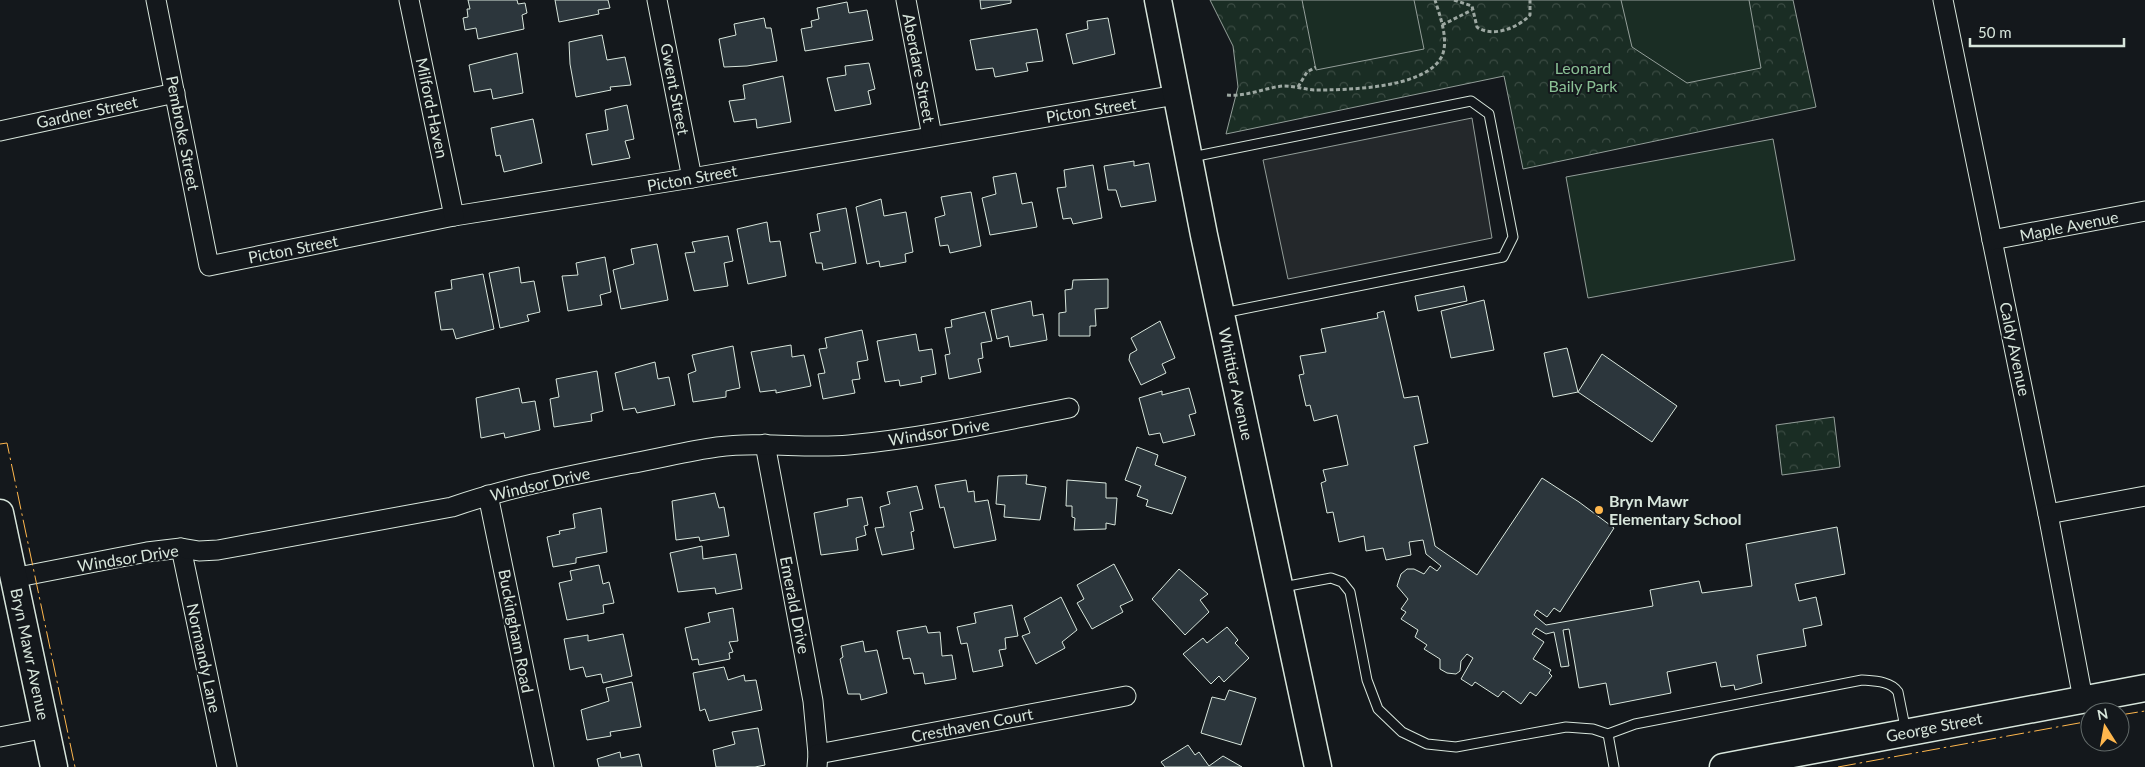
<svg xmlns="http://www.w3.org/2000/svg" width="2145" height="767" font-family="Lato,sans-serif">
<style>
.park{fill:url(#park-crowns);stroke:#939e99}
.garden{fill:#1a2d24;stroke:#939e99}
.parking{fill:#24282b;stroke:#939e99}
.building{fill:#2c363c;stroke:#d8e6dc}
.lines{fill:none;stroke-linecap:round;stroke-linejoin:round}
.lane-casing{stroke:#d8e6dc;stroke-width:11}
.street-casing{stroke:#d8e6dc;stroke-width:21}
.secondary-casing{stroke:#d8e6dc;stroke-width:29}
.path{stroke:#9da8a2;stroke-width:3;stroke-dasharray:4 2.5;stroke-linecap:butt}
.lane{stroke:#14181c;stroke-width:9}
.street{stroke:#14181c;stroke-width:19}
.secondary{stroke:#14181c;stroke-width:26}
.power{stroke:#ffb74d;stroke-width:1;stroke-dasharray:18 4 2.5 4;stroke-linecap:butt}
.poi-dot{fill:#ffb74d;stroke:#14181c;stroke-width:2}
.labels{text-anchor:middle;stroke-width:4;stroke-linejoin:round;paint-order:stroke}
.street-label{font-size:16px;fill:#d8e6dc;stroke:#14181c}
.park-label{font-size:16px;fill:#8ac095;stroke:#14181c}
.poi-label{font-size:16px;font-weight:bold;fill:#d8e6dc;stroke:#14181c;text-anchor:start}
</style>
<defs>
<pattern id="park-crowns" width="20" height="18" patternUnits="userSpaceOnUse" patternTransform="scale(1.25)"><rect width="20" height="18" fill="#1a2d24"/><path d="M2 6a3 3 0 1 1 6 0M12 15a3 3 0 1 1 6 0" fill="none" stroke="#3b4b43"/></pattern>
</defs>
<rect width="100%" height="100%" fill="#14181c"/>
<g class="park">
<path d="M1210 0H1793L1816 107 1523 169 1504 76 1226 134 1238 87 1233 46Z"/>
<path d="M1834 417 1840 467 1782 475 1776 425Z"/>
</g>
<g class="garden">
<path d="M1302 0H1414L1424 49 1316 70Z"/>
<path d="M1621 0H1749L1761 68 1687 83 1632 47Z"/>
<path d="M1773 139 1795 260 1588 298 1566 177Z"/>
</g>
<path class="parking" d="M1472 118 1492 238 1288 279 1263 160Z"/>
<g class="building">
<path d="M468 0H517L518 4 525 3 527 13 522 15 524 29 478 39 476 28 465 30 463 18 468 17 467 9H470Z"/>
<path d="M555 0H608L610 8 598 10 599 14 559 22Z"/>
<path d="M980 0H1011V3L981 9Z"/>
<path d="M847 2 849 13 867 10 873 40 805 51 801 29 812 27 811 21 819 19 817 8Z"/>
<path d="M764 18 766 28H771L777 61 747 66 724 67 719 39 736 35 734 24Z"/>
<path d="M1108 18 1115 54 1073 64 1066 34 1088 29 1087 21Z"/>
<path d="M1037 29 1043 61 1026 63 1028 71 995 77 993 68 976 70 970 40Z"/>
<path d="M602 35 607 60 625 57 631 85 610 87 611 90 576 97 570 64 569 42Z"/>
<path d="M517 53 523 93 493 99 491 89 474 92 469 65Z"/>
<path d="M869 63 875 89 868 91 871 104 835 111 827 78 846 75 845 66Z"/>
<path d="M783 76 791 122 757 128 756 119 734 122 729 101 745 99 743 85Z"/>
<path d="M627 105 634 139 625 141 630 158 592 165 586 134 608 130 605 110Z"/>
<path d="M533 119 542 163 504 172 500 155 496 156 491 128Z"/>
<path d="M1134 161V166L1149 163 1156 201 1121 207 1116 190H1108L1104 166Z"/>
<path d="M1093 165 1102 218 1073 224 1071 218 1063 219 1057 188 1066 187 1064 170Z"/>
<path d="M1016 173 1022 204 1032 202 1037 227 990 235 982 198 996 194 993 177Z"/>
<path d="M971 192 981 246 950 253 948 245 940 246 935 218 945 215 941 197Z"/>
<path d="M881 199 884 216 906 212 913 252 905 254 906 262 880 267 879 261 867 264 856 207Z"/>
<path d="M846 208 856 263 823 270 822 263H816L810 233 820 231 817 214Z"/>
<path d="M767 222 770 242 780 241 786 276 748 284 737 229Z"/>
<path d="M728 236 733 261 724 263 728 286 694 291 685 253 695 252 692 242Z"/>
<path d="M657 244 668 300 621 309 613 270 634 264 631 249Z"/>
<path d="M605 257 611 292 600 295 602 305 568 311 562 276 578 275 576 263Z"/>
<path d="M519 267 521 283 534 281 540 312 527 315 529 321 500 328 489 273Z"/>
<path d="M483 274 494 329 456 339 453 329 441 330 435 292 452 289 451 280Z"/>
<path d="M1108 279V308L1095 309 1096 326H1090V336H1059V313L1066 312 1065 290 1072 289 1073 280Z"/>
<path d="M1464 286 1467 301 1418 311 1415 296Z"/>
<path d="M1484 300 1494 350 1451 358 1441 311Z"/>
<path d="M1031 301 1033 316 1043 314 1047 340 1010 347 1008 336 997 339 991 310Z"/>
<path d="M1384 311 1404 398 1418 396 1428 443 1414 446 1435 546 1477 575 1542 478 1579 502 1614 528 1560 612 1554 608 1547 617 1537 610 1534 615 1546 625 1653 606 1650 590 1699 581 1702 593 1752 586 1746 544 1837 527 1845 574 1795 584 1799 601 1816 597 1822 625 1803 629 1806 646 1757 655 1762 683 1735 690 1734 685 1721 687 1716 662 1667 672 1671 693 1610 705 1606 683 1579 688 1569 629 1563 630 1569 666 1561 667 1554 632 1546 634 1536 628 1532 634 1544 642 1533 659 1551 670 1549 673 1552 676 1536 696 1530 692 1521 704 1503 691 1498 697 1475 682 1472 686 1461 679 1473 658 1467 654 1461 661 1460 671 1456 674 1447 673 1440 669V659L1424 649 1427 645 1415 637 1418 630 1401 619 1406 612 1401 609 1408 599 1397 586 1401 574 1407 569H1414L1424 574 1430 566 1437 571 1441 566 1426 554 1423 540 1409 542 1411 555 1386 560 1383 548 1366 551 1364 536 1339 542 1333 512 1327 513 1321 483 1326 481 1323 470 1348 465 1337 415 1314 421 1310 405 1306 406 1299 375 1304 374 1300 356 1326 352 1321 329 1378 318 1377 313Z"/>
<path d="M985 312 992 341 981 343 983 358 978 359 981 372 949 379 945 355 950 354 945 328 952 327 951 320Z"/>
<path d="M1160 321 1175 358 1162 364 1166 373 1141 385 1129 360 1130 354 1137 350 1131 338Z"/>
<path d="M862 330 868 360 857 362 860 379 852 380 855 393 823 399 818 374 825 373 819 349 827 348 825 338Z"/>
<path d="M916 334 919 351 932 349 936 374 921 377 922 382 900 386 899 380 885 382 877 341Z"/>
<path d="M791 345 792 357 804 355 811 386 776 393V390L760 392 751 352Z"/>
<path d="M733 346 740 388 726 391V397L693 402 688 374 696 371 692 355Z"/>
<path d="M1567 348 1578 392 1553 397 1544 353Z"/>
<path d="M1602 354 1677 406 1652 442 1578 392Z"/>
<path d="M655 362 658 379 669 377 675 405 637 413 635 408 623 410 615 373Z"/>
<path d="M597 371 603 411 591 414 592 421 554 427 550 399 559 397 556 379Z"/>
<path d="M519 388 522 403 535 401 540 430 505 438 504 433 481 438 476 398Z"/>
<path d="M1189 388 1196 413 1189 415 1195 435 1163 443 1160 433 1149 435 1139 398 1162 391V395Z"/>
<path d="M1137 447 1158 455 1155 465 1186 477 1172 514 1146 506 1148 500 1137 496 1141 486 1125 480Z"/>
<path d="M1027 475 1026 484 1046 487 1040 520 1004 517 1005 505 996 504 998 476Z"/>
<path d="M966 480 968 492 974 491 975 502 988 500 996 540 954 548 944 507 940 508 935 485Z"/>
<path d="M1067 480 1106 483V498H1117L1115 525 1106 523V529L1074 530 1075 518 1072 517V506H1066Z"/>
<path d="M917 486 923 509 910 512 914 531 911 532 914 549 882 555 875 528 884 527 880 507 890 504 887 492Z"/>
<path d="M715 493 719 508 724 507 729 536 700 541 699 537 676 540 672 501Z"/>
<path d="M862 497 868 525 864 526 866 535 856 538 858 550 821 555 814 513 848 506 847 499Z"/>
<path d="M601 508 607 552 576 558V563L553 567 547 537 560 534 559 531 575 528 573 514Z"/>
<path d="M702 546 703 559 736 554 742 589 716 594 715 588 678 592 670 553Z"/>
<path d="M1114 564 1133 600 1120 606 1123 612 1092 629 1077 603 1084 599 1077 585Z"/>
<path d="M599 565 603 584 609 582 614 603 603 605 604 613 567 620 559 583 572 580 570 571Z"/>
<path d="M1179 569 1208 594 1200 600 1209 612 1185 635 1152 599Z"/>
<path d="M1061 597 1077 630 1062 642 1065 648 1036 664 1022 636 1030 633 1024 618Z"/>
<path d="M1012 605 1018 636 1005 638 1006 649 999 650 1003 666 973 672 967 643 961 644 957 627 976 623 974 613Z"/>
<path d="M733 608 738 641 729 642 733 652 729 653 730 659 699 665 698 659 692 660 685 628 710 622 708 613Z"/>
<path d="M926 626 928 633 940 632 942 656 952 655 956 679 925 684 923 673 914 674 910 658 903 659 897 631Z"/>
<path d="M1227 627 1238 640 1235 643 1249 658 1224 682 1219 676 1211 684 1183 654 1203 638 1207 643Z"/>
<path d="M623 634 632 676 603 683 601 674 586 677 583 667 570 670 564 639 588 635V641Z"/>
<path d="M863 641 865 652 877 650 887 693 861 700 860 694H848L840 659 843 657 841 646Z"/>
<path d="M724 667 728 680 744 675 745 681 756 680 762 710 709 721 705 709 700 711 693 673Z"/>
<path d="M632 682 641 727 610 732 611 736 587 740 581 710 609 701 606 688Z"/>
<path d="M1229 690 1256 698 1241 745 1201 733 1212 697 1225 700Z"/>
<path d="M758 728 765 765 755 767H716L713 750 735 744 732 732Z"/>
<path d="M1188 745 1195 755 1199 752 1209 766 1223 756 1242 767H1165L1161 762Z"/>
<path d="M620 752 621 758 639 754 642 767H599L597 759Z"/>
</g>
<g class="lines">
<defs>
<g id="lane">
<path d="M1192 157 1471 101 1489 114 1513 237 1503 257 1223 313"/>
<path d="M1283 587 1331 578 1342 582 1350 592 1367 680 1378 709 1402 732 1427 744 1456 747 1566 727 1593 729 1608 734 1635 724 1862 680C1874 681 1891 681 1898 692L1906 732"/>
<path d="M1608 734 1614 767"/>
</g>
<g id="street">
<path d="M156 0 209 266 454 216 692 178 1176 95"/>
<path d="M409 0 454 216"/>
<path d="M657 0 692 178"/>
<path d="M906 0 932 136"/>
<path d="M1943 0 2048 514 2083 699"/>
<path d="M0 131 175 93"/>
<path d="M1992 240 2145 211"/>
<path d="M765 444 813 701 818 754 817 767"/>
<path d="M488 495 544 767"/>
<path d="M2048 514 2145 496"/>
<path d="M181 548 227 767"/>
<path d="M13 578 147 552 181 548 199 551 218 550 452 507C510 487 568 476 628 464 658 459 687 451 717 447 761 441 805 449 849 445 923 438 996 422 1069 408"/>
<path d="M0 737 46 728"/>
<path d="M818 754 1126 696"/>
</g>
<g id="secondary">
<path d="M1158 0 1204 235 1318 767"/>
<path d="M0 513 54 767"/>
<path d="M1723 767 2145 688"/>
</g>
</defs>
<use href="#lane" class="lane-casing"/>
<use href="#street" class="street-casing"/>
<use href="#secondary" class="secondary-casing"/>
<g class="path">
<path d="M1454 0 1472 6 1477 27C1492 38 1518 28 1530 15V0"/>
<path d="M1442 25 1472 10"/>
<path d="M1298 87 1307 72 1316 67"/>
<path d="M1227 95C1246 97 1264 88 1283 86 1294 86 1303 89 1314 90 1345 90 1426 89 1442 56 1449 40 1440 16 1435 0"/>
</g>
<use href="#lane" class="lane"/>
<use href="#street" class="street"/>
<use href="#secondary" class="secondary"/>
<g class="power">
<path d="M0 444 7 443 75 767"/>
<path d="M2120 715 2145 711"/>
<path d="M1838 767 2090 721"/>
</g>
</g>
<circle class="poi-dot" cx="1599" cy="510" r="5"/>
<g class="labels">
<g class="street-label">
<text transform="translate(919 68) rotate(79)" y="6">Aberdare Street</text>
<text transform="translate(675 89) rotate(79)" y="6">Gwent Street</text>
<text transform="translate(432 108) rotate(78)" y="6">Milford-Haven</text>
<text transform="translate(1091 110) rotate(-9)" y="6">Picton Street</text>
<text transform="translate(87 112) rotate(-12)" y="6">Gardner Street</text>
<text transform="translate(183 133) rotate(79)" y="6">Pembroke Street</text>
<text transform="translate(692 178) rotate(-10)" y="6">Picton Street</text>
<text transform="translate(2069 226) rotate(-11)" y="6">Maple Avenue</text>
<text transform="translate(293 249) rotate(-11)" y="6">Picton Street</text>
<text transform="translate(2015 349) rotate(78)" y="6">Caldy Avenue</text>
<text transform="translate(1236 384) rotate(78)" y="6">Whittier Avenue</text>
<text transform="translate(939 432) rotate(-9)" y="6">Windsor Drive</text>
<text transform="translate(540 484) rotate(-13)" y="6">Windsor Drive</text>
<text transform="translate(128 558) rotate(-9)" y="6">Windsor Drive</text>
<text transform="translate(795 605) rotate(79)" y="6">Emerald Drive</text>
<text transform="translate(516 631) rotate(79)" y="6">Buckingham Road</text>
<text transform="translate(30 654) rotate(78)" y="6">Bryn Mawr Avenue</text>
<text transform="translate(204 658) rotate(78)" y="6">Normandy Lane</text>
<text transform="translate(972 725) rotate(-11)" y="6">Cresthaven Court</text>
<text transform="translate(1934 727) rotate(-11)" y="6">George Street</text>
</g>
<g class="park-label">
<text x="1583" y="74">Leonard<tspan x="1583" dy="18">Baily Park</tspan></text>
</g>
<g class="poi-label">
<text x="1609" y="507">Bryn Mawr<tspan x="1609" dy="18">Elementary School</tspan></text>
</g>
</g>
<g transform="translate(2105 727) rotate(349)"><circle r="24" fill="#14181c" stroke="#626a69"/>
<path d="M0-4L9 19L0 12L-9 19Z" fill="#ffb74d"/>
<text y="-8" font-size="14" font-weight="bold" text-anchor="middle" fill="#d8e6dc">N</text>
</g>
<path d="M1970 38v8h154v-8" fill="none" stroke="#d8e6dc" stroke-width="2.5"/>
<text x="1978" y="38" font-size="15" fill="#d8e6dc" stroke="#14181c" stroke-width="4" paint-order="stroke">50 m</text>
</svg>
